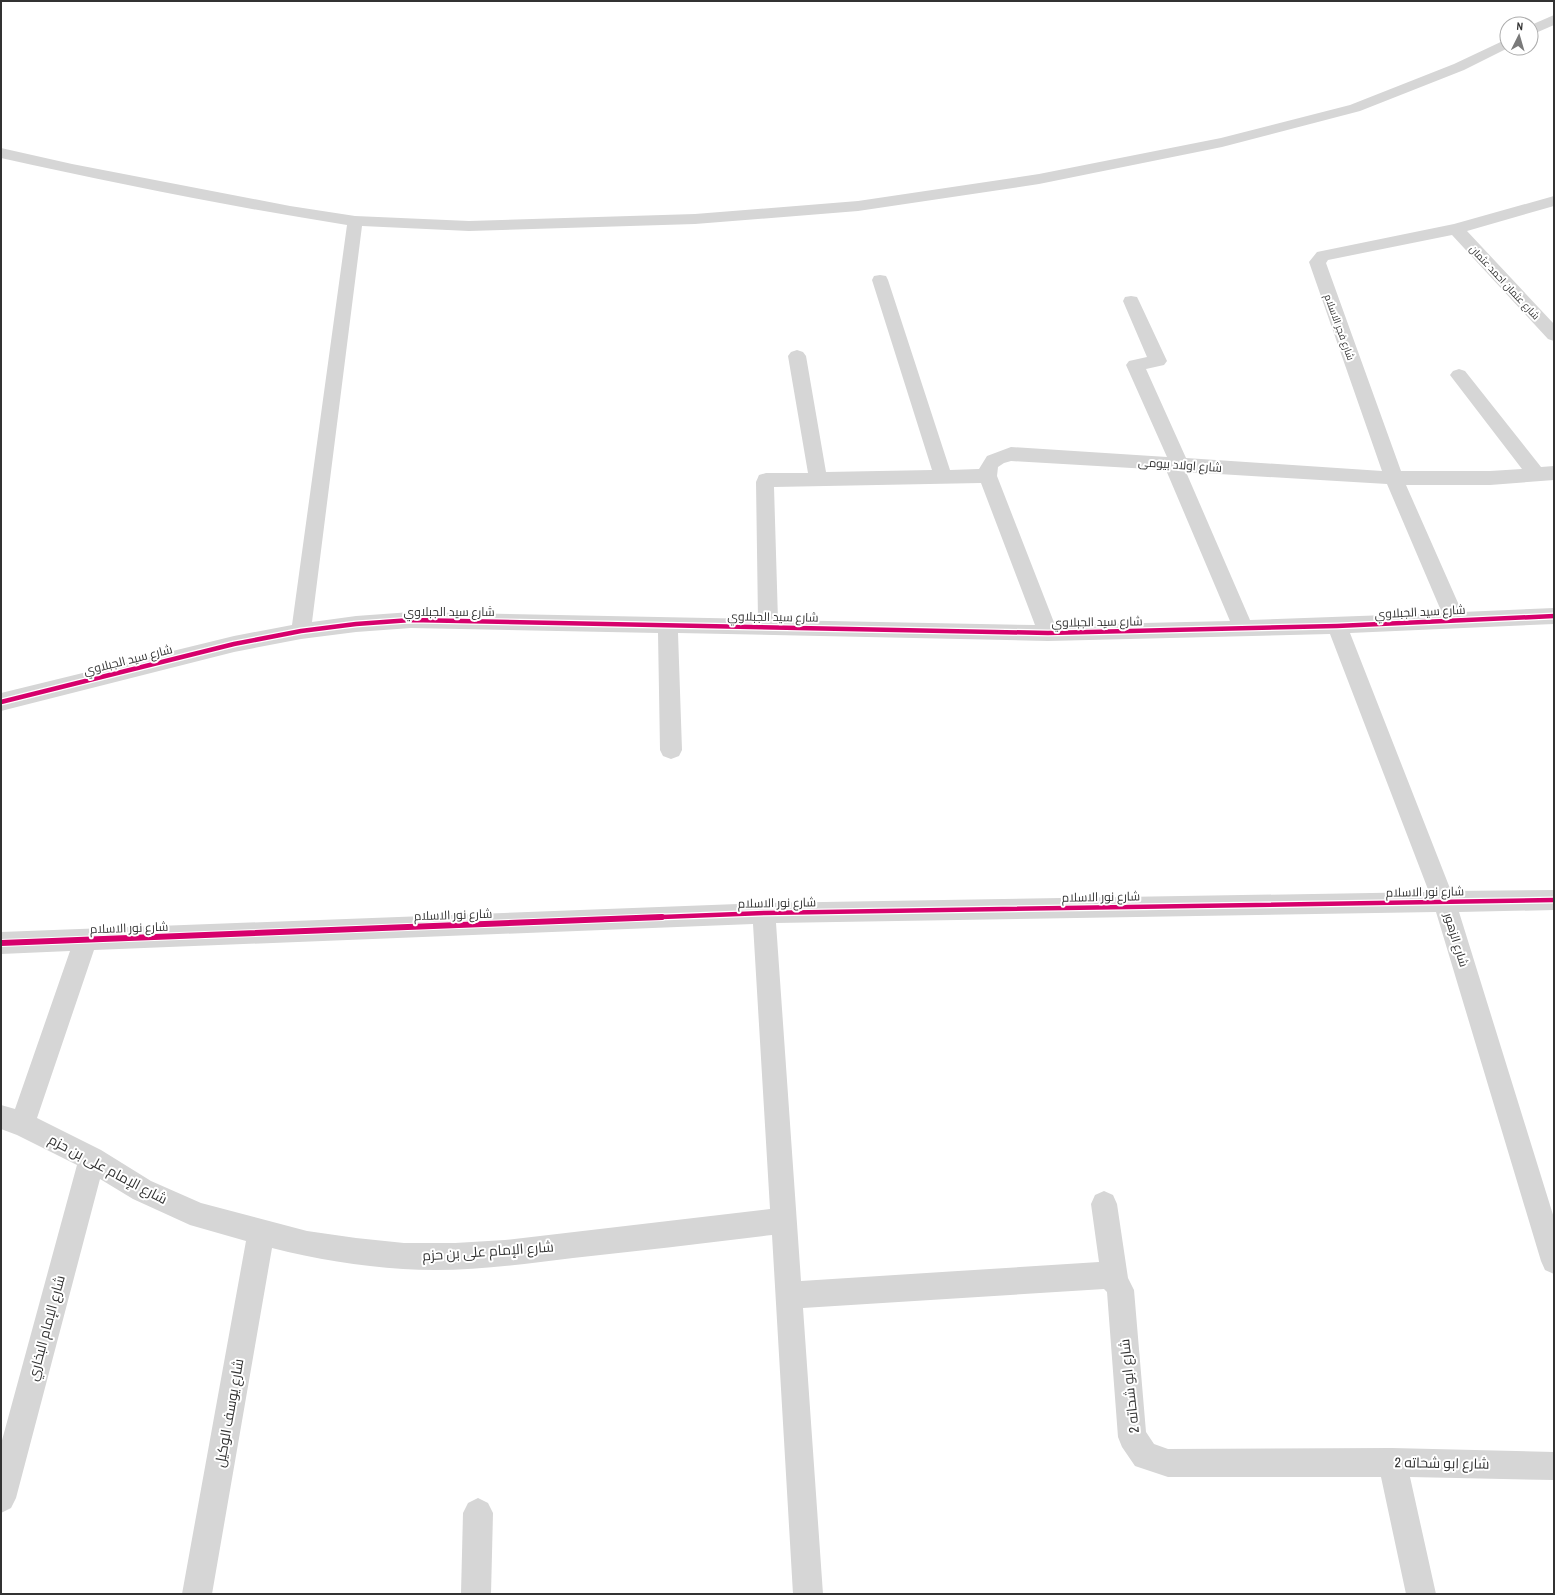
<svg xmlns="http://www.w3.org/2000/svg" width="1555" height="1595" font-family="'Archivo Narrow',Cairo,sans-serif">
<style>
.lines{fill:none;stroke-linecap:round;stroke-linejoin:round}
.street{fill:#d6d6d6;fill-rule:evenodd}
.cycleway-far1-casing{stroke:#fff;stroke-width:7}
.cycleway-casing{stroke:#fff;stroke-width:8}
.cycleway-far1{stroke:#d6006c;stroke-width:4.5}
.cycleway{stroke:#d6006c;stroke-width:6}
.labels{text-anchor:middle;stroke-width:4;stroke-linejoin:round;paint-order:stroke}
.far-street-label{font-size:10px;fill:#323232;stroke:#fff}
.street-label{font-size:12px;fill:#323232;stroke:#fff}
.near-street-label{font-size:14px;fill:#323232;stroke:#fff}
</style>
<rect width="100%" height="100%" fill="#fff"/>
<g class="lines">
<g class="street">
<path d="M1554 15V25L1531 35V25Z"/>
<path d="M1507 39 1508 48 1464 70 1360 111 1222 147 1039 184 858 211 695 224 469 231 362 226 312 622 356 616 411 612 758 619 756 482 759 475 766 473H808L788 356 791 352 797 350 803 352 806 356 826 472 932 470 872 280 874 276 880 275 886 276 888 280 950 470 979 469 987 456 1011 447 1167 457 1126 365 1129 361 1147 357 1123 301 1125 297 1131 296 1137 297 1139 301 1167 361 1164 365 1146 369 1186 458 1382 471 1309 262 1317 252 1454 224 1554 196V206L1467 231 1554 324V341L1548 339 1452 235 1328 260 1326 263 1401 471H1490L1522 469 1453 379 1450 375 1453 371 1459 369 1465 371 1541 467 1554 466V480L1490 485H1406L1462 612 1554 608V624L1350 633 1451 891 1554 890V910L1459 912 1554 1218V1274L1545 1270 1541 1261 1436 912 776 923 801 1281 1099 1262 1091 1204 1095 1195 1104 1191 1113 1195 1117 1204 1128 1278 1134 1290 1146 1432 1154 1444 1168 1449 1392 1448 1554 1452V1480L1410 1477 1436 1594H1406L1381 1477H1168L1135 1466 1122 1447 1118 1437 1107 1292 1104 1289 803 1308 823 1594H793L772 1235C705 1243 639 1251 573 1258 517 1265 460 1273 403 1269 359 1266 315 1259 272 1248L212 1594H182L246 1241 190 1225 133 1199 100 1179 16 1498 11 1508 1 1513V1444L77 1165 17 1135 1 1129V1105L15 1109 70 951 1 954V932L764 903 1429 892 1330 634 1048 641 678 633 682 750 679 756 671 759 663 756 660 750 658 633 411 628 356 632 301 639 234 652 1 711V693L234 636 292 625 347 225C231 207 115 183 1 158V148L72 164 290 206 355 216 469 221 695 214 858 201 1039 174 1221 138 1350 105 1454 64ZM1011 461 1166 470 1230 621 1055 625 997 476 998 467 1004 463ZM1186 472 1387 484 1442 613 1250 620ZM981 483 1035 625 778 620 774 487ZM753 924 770 1209 505 1240 455 1243H404L356 1238 307 1231 201 1203 151 1181 101 1150 37 1118 94 950Z"/>
<path d="M478 1498 488 1503 493 1513 491 1594H461L463 1513 468 1503Z"/>
</g>
<defs>
<g id="cycleway-far1">
<path d="M1 702 234 644 301 631 356 624 411 620 1048 633 1337 626 1554 616"/>
<path d="M636 918 764 913 1554 900"/>
</g>
<path id="cycleway" d="M1 943 662 917"/>
</defs>
<use href="#cycleway-far1" class="cycleway-far1-casing"/>
<use href="#cycleway" class="cycleway-casing"/>
<use href="#cycleway-far1" class="cycleway-far1"/>
<use href="#cycleway" class="cycleway"/>
</g>
<g class="labels">
<g class="far-street-label">
<text transform="translate(1505 282) rotate(47)" y="4">شارع عثمان احمد عثمان</text>
<text transform="translate(1340 327) rotate(70)" y="4">شارع فجر الاسلام</text>
</g>
<g class="street-label">
<text transform="translate(1180 465) rotate(4)" y="4">شارع اولاد بيومى</text>
<text x="449" y="616">شارع سيد الجبلاوي</text>
<text transform="translate(1420 612) rotate(-3)" y="4">شارع سيد الجبلاوي</text>
<text transform="translate(773 617) rotate(1)" y="4">شارع سيد الجبلاوي</text>
<text transform="translate(1097 622) rotate(-1)" y="4">شارع سيد الجبلاوي</text>
<text transform="translate(128 660) rotate(-14)" y="4">شارع سيد الجبلاوي</text>
<text transform="translate(1425 892) rotate(-1)" y="4">شارع نور الاسلام</text>
<text transform="translate(1101 897) rotate(-1)" y="4">شارع نور الاسلام</text>
<text transform="translate(777 903) rotate(-1)" y="4">شارع نور الاسلام</text>
<text transform="translate(453 915) rotate(-2)" y="4">شارع نور الاسلام</text>
<text transform="translate(129 928) rotate(-2)" y="4">شارع نور الاسلام</text>
<text transform="translate(1456 940) rotate(73)" y="4">شارع الزهور</text>
</g>
<g class="near-street-label">
<text transform="translate(108 1169) rotate(28)" y="5">شارع الإمام على بن حزم</text>
<text transform="translate(488 1251) rotate(-4)" y="5">شارع الإمام على بن حزم</text>
<text transform="translate(46 1328) rotate(-75)" y="5">شارع الإمام البخاري</text>
<text transform="translate(1129 1386) rotate(-96)" y="5">شارع ابو شحاته 2</text>
<text transform="translate(229 1413) rotate(-80)" y="5">شارع يوسف الوكيل</text>
<text transform="translate(1442 1463) rotate(1)" y="5">شارع ابو شحاته 2</text>
</g>
</g>
<rect width="1555" height="1595" fill="none" stroke="#323232" stroke-width="4"/>
<g transform="translate(1519 36) rotate(5)"><circle r="19" fill="#ffffff" stroke="#adadad"/>
<path d="M0-3L7 15L0 10L-7 15Z" fill="#7a7a7a"/>
<text y="-6" font-size="11" font-weight="bold" text-anchor="middle" fill="#323232">N</text>
</g>
</svg>
